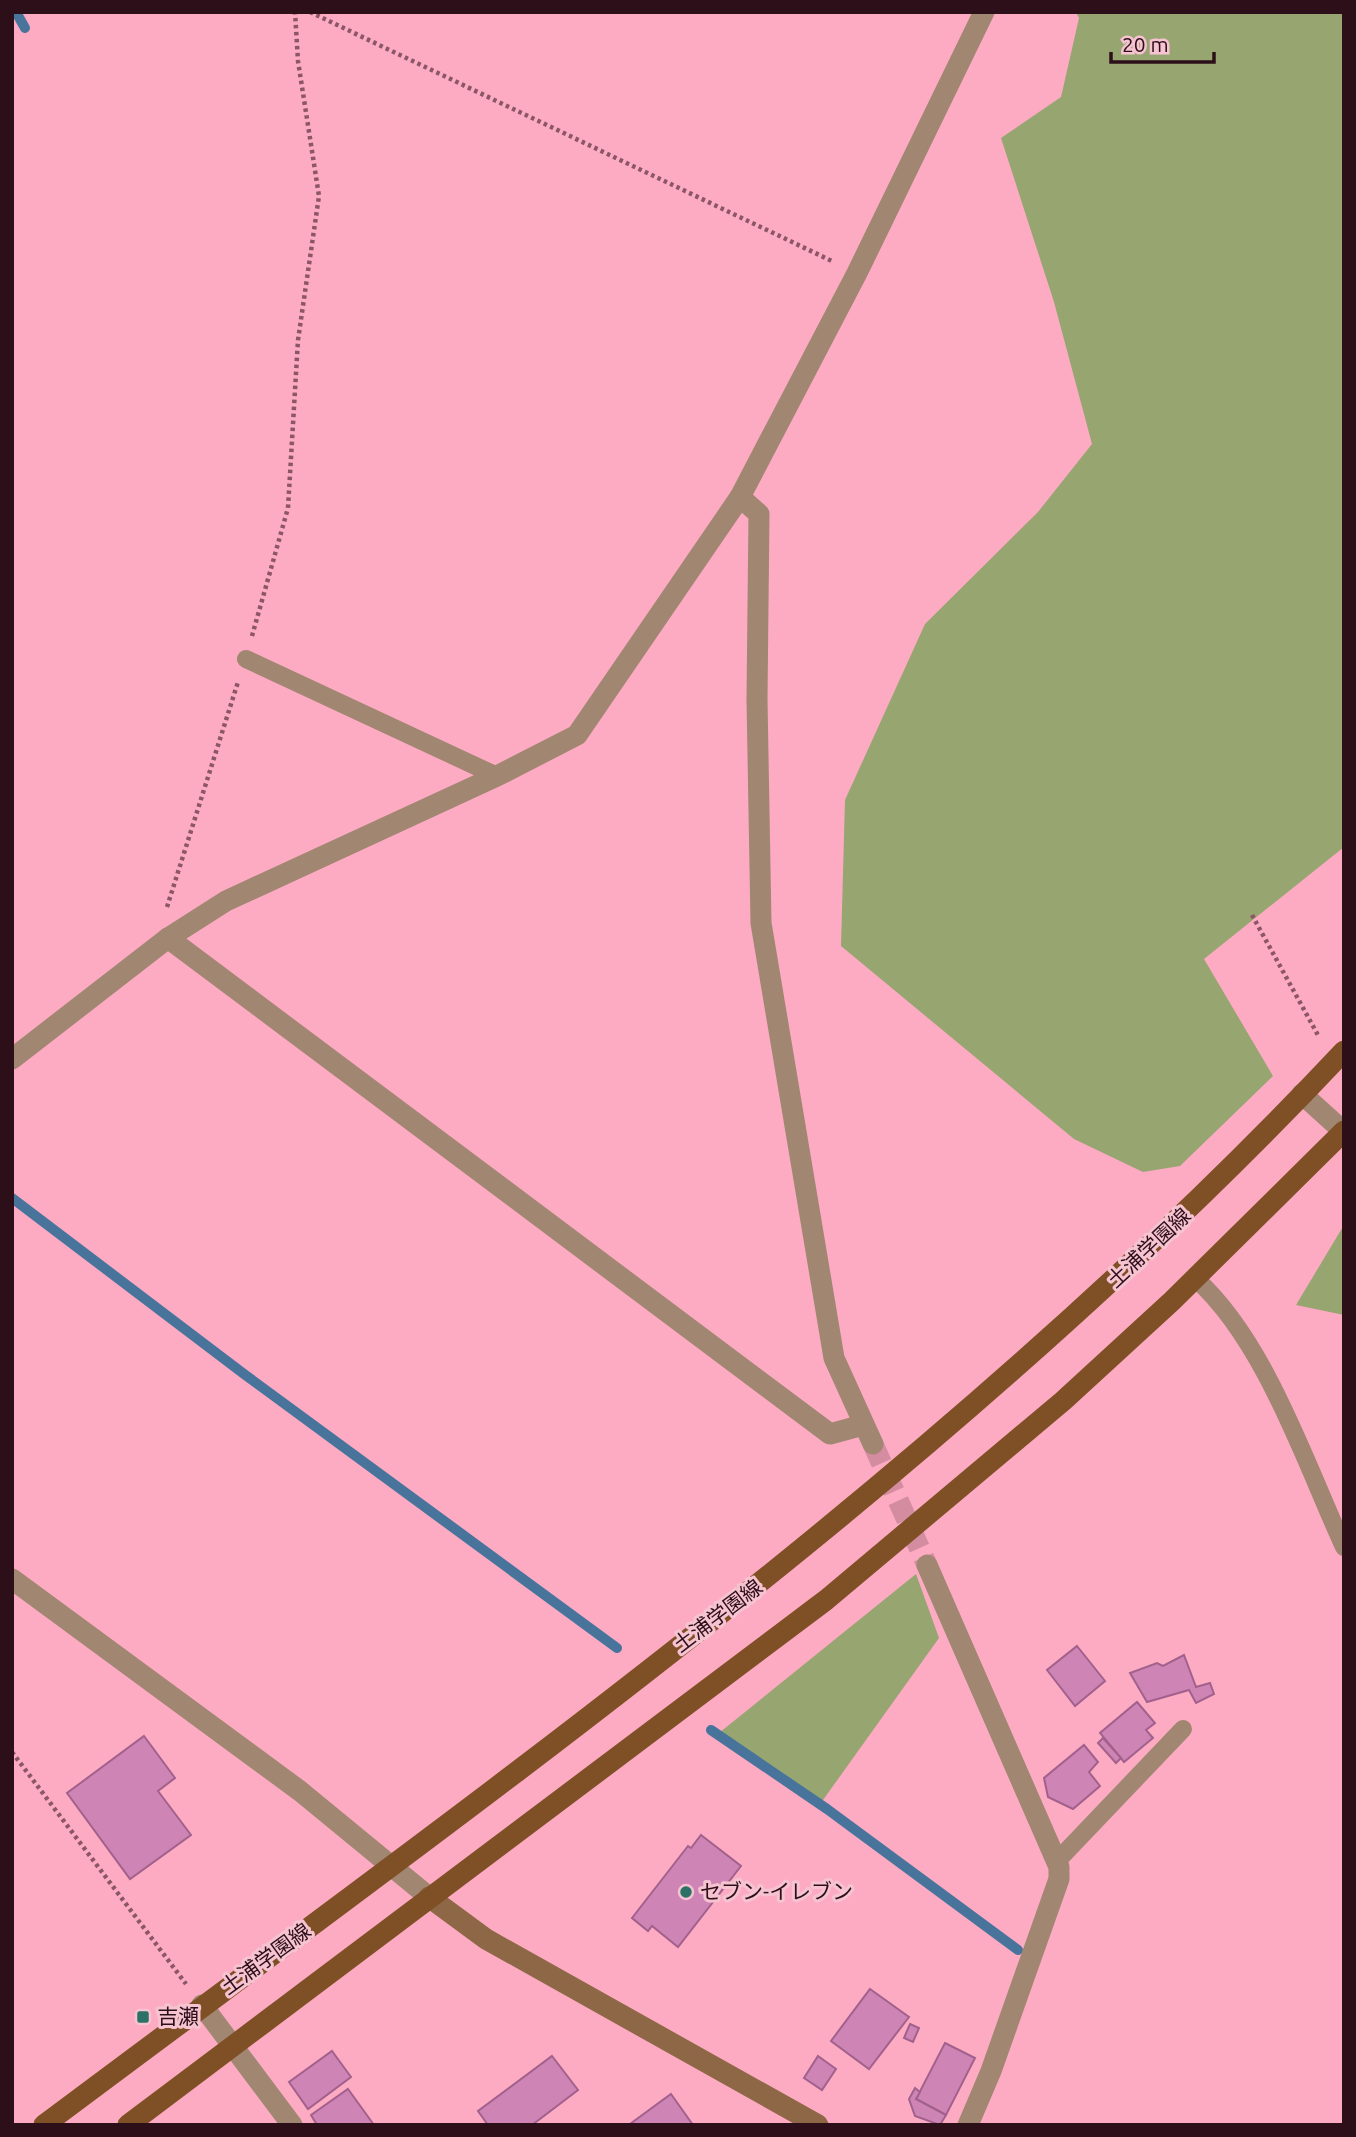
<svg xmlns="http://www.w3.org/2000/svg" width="1356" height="2137" font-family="Ubuntu,'Noto Sans JP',sans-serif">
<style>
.green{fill:#97a571}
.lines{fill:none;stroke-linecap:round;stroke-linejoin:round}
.stream{stroke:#48749c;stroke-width:10}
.building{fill:#ce85b5;stroke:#a2618c;stroke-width:2}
.street-tunnel{stroke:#d38ca0;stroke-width:21;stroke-dasharray:21 10;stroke-linecap:butt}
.path{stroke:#8b5666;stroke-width:4.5;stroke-dasharray:3.5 3.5;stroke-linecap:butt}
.lane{stroke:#a18671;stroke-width:18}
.street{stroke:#a18671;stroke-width:21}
.secondary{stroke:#8e6746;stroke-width:21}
.primary{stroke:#7f5025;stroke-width:21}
.poi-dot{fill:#2c7166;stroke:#f6c3d1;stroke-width:2.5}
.labels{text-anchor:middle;stroke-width:6;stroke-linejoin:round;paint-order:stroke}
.street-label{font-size:21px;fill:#2c0f19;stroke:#f6c3d1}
.poi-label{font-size:21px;fill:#2c0f19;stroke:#f6c3d1;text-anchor:start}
</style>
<rect width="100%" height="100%" fill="#fdabc2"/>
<g class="green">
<path d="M1076 12H1344V847L1204 959 1273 1076 1180 1166 1143 1172 1074 1139 841 946 845 800 925 624 1038 512 1092 444 1054 302 1001 138 1061 97 1079 18Z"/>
<path d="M1344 1225V1315L1296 1305Z"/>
<path d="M916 1574 939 1638 818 1807 714 1737Z"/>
</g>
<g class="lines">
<g class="stream">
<path d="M16 12 25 28"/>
<path d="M12 1198 244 1374 617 1648"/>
<path d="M711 1730 827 1809 1018 1950"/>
</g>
</g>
<g class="building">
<path d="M1077 1646 1105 1681 1075 1706 1047 1670Z"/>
<path d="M1184 1655 1196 1687 1210 1683 1214 1694 1196 1703 1189 1690 1147 1702 1130 1673 1157 1663 1163 1666Z"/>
<path d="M1137 1702 1155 1723 1146 1730 1153 1738 1124 1762 1100 1733Z"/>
<path d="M144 1736 175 1778 158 1791 191 1835 130 1879 67 1793Z"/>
<path d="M1103 1738 1121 1758 1116 1763 1098 1743Z"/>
<path d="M1084 1745 1098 1762 1089 1772 1100 1786 1073 1809 1048 1797 1044 1778Z"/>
<path d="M701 1835 741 1866 678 1947 652 1926 648 1931 632 1918 688 1846 691 1848Z"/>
<path d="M870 1989 909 2017 869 2069 831 2041Z"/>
<path d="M910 2024 919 2028 913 2042 904 2038Z"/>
<path d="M945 2043 975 2058 946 2115 916 2099Z"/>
<path d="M332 2051 351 2077 308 2109 289 2082Z"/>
<path d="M552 2056 578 2090 532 2125H488L478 2111Z"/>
<path d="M818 2056 836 2069 822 2090 804 2078Z"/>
<path d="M915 2088 920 2092 916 2099 946 2115 940 2125 915 2116 909 2099Z"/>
<path d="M348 2089 374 2125H317L311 2115Z"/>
<path d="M671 2094 693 2125H630V2124Z"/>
</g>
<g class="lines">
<path class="street-tunnel" d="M873 1444 927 1565"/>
<g class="path">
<path d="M310 12 834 262"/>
<path d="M252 636 288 508 298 340 319 196 298 61 295 12"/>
<path d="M167 907 238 682"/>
<path d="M1252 915 1319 1037"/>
<path d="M12 1752 186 1984"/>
</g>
<g class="lane">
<path d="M246 659 497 776"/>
<path d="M1196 1279C1265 1341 1305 1462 1344 1547"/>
<path d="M1058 1860 1183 1729"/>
</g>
<g class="street">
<path d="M740 497 759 514 757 699 761 923 834 1358 873 1444"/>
<path d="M168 938 830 1434 863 1425"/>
<path d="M12 1059 168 938 226 901 497 776 577 735 740 497 857 273 984 12"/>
<path d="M1302 1094 1344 1132"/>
<path d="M927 1565 1059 1867V1879L991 2071 968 2125"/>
<path d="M12 1579 300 1791 429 1897"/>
<path d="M202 2005 292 2125"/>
</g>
<path class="secondary" d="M429 1897 486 1939 818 2125"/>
<g class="primary">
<path d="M44 2125C494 1788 958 1462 1344 1051"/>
<path d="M128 2125 826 1600 1063 1401 1172 1301 1344 1131"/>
</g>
</g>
<g class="poi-dot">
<circle cx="686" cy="1892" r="7"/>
<rect x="136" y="2010" width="14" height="14" rx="3.5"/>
</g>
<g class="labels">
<g class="street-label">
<text transform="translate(1149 1248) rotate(-43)" y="7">土浦学園線</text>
<text transform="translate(718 1616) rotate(-37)" y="7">土浦学園線</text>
<text transform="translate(266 1959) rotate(-36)" y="7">土浦学園線</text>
</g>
<g class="poi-label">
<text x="700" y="1899">セブン-イレブン</text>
<text x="157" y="2024">吉瀬</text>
</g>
</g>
<rect width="1356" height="2137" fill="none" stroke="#2c0f19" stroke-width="28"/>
<path d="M1111 52v10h103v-10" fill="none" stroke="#2c0f19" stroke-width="3.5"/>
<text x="1122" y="52" font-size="21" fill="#2c0f19" stroke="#f6c3d1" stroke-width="5" paint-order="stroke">20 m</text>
</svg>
